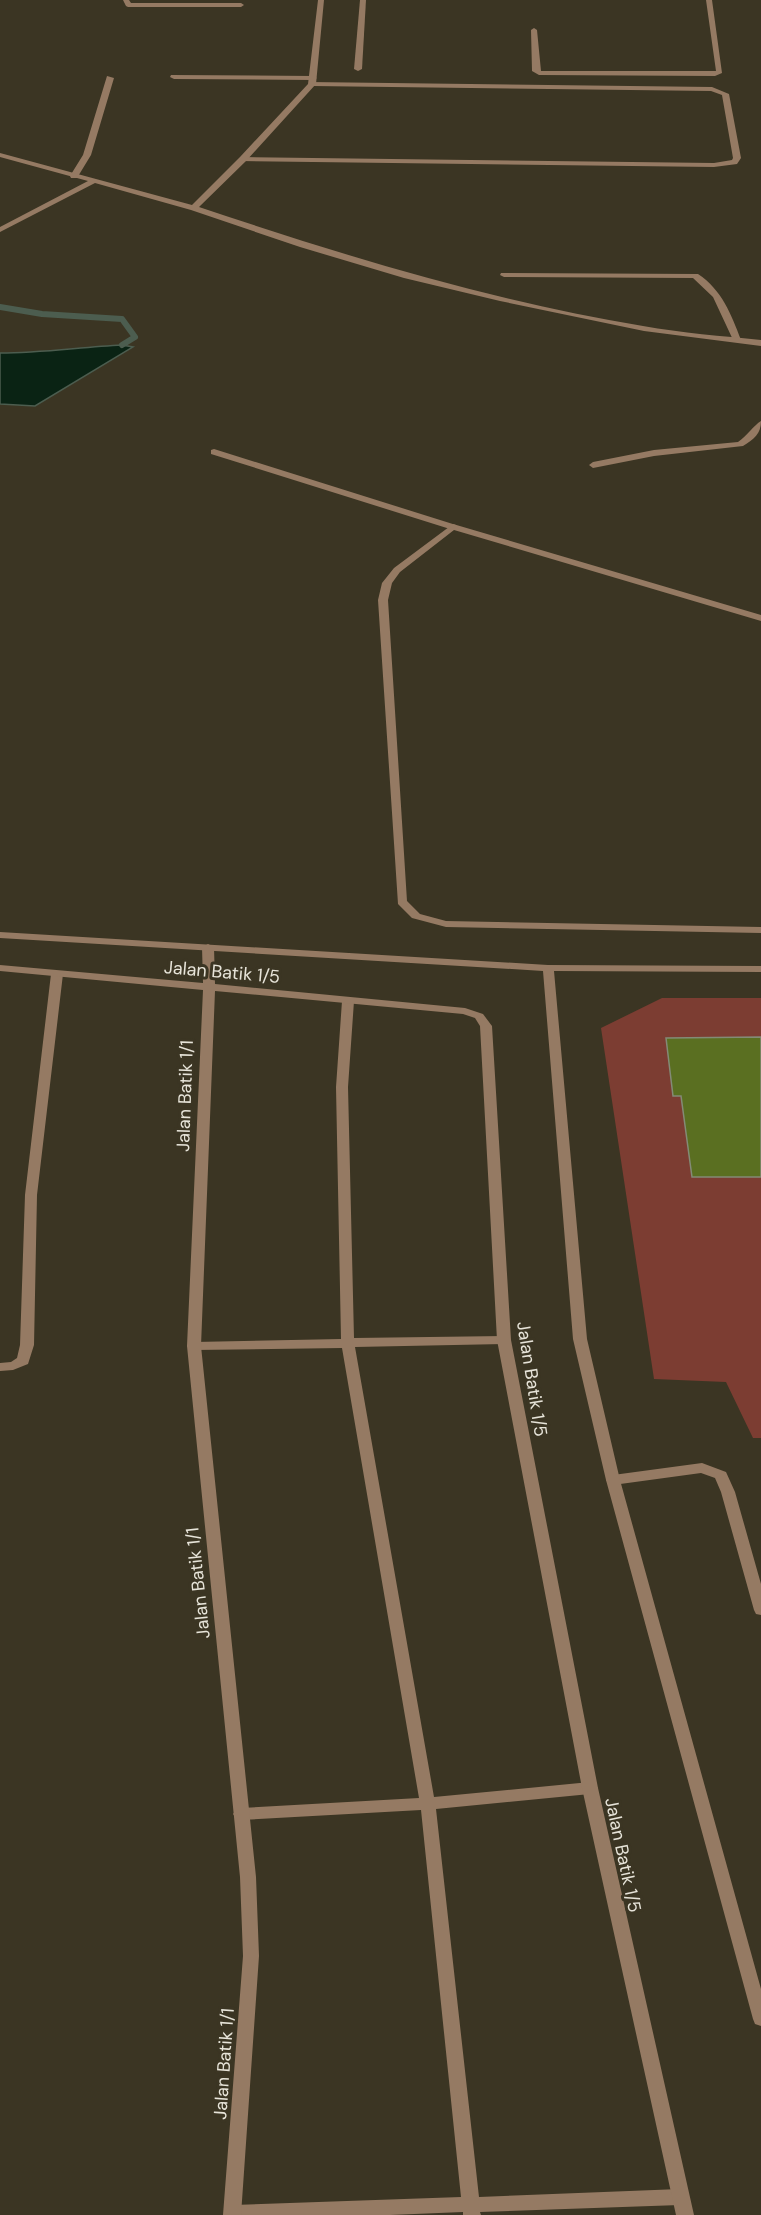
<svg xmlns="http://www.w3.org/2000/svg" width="761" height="2215" font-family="'DM Sans',sans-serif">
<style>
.green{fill:#7c3d32}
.water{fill:#0a2314;stroke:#4c5d4f;stroke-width:1.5}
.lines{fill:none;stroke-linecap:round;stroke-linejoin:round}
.stream{stroke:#4c5d4f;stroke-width:6}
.building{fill:#5a6f21;stroke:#838b76;stroke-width:1.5}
.service{fill:#957a63;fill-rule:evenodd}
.minor{fill:#957a63;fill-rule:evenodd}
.tertiary{fill:#957a63;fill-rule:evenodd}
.labels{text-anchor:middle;stroke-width:6;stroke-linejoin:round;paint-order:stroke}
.street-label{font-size:18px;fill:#e7e4d9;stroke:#3b3523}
</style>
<rect width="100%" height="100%" fill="#3b3523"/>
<path class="green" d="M662 998H761V1438H753L726 1382 654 1379 601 1028Z"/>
<path class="water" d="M122 345 133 347 35 406 0 404V353C41 353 81 347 122 345Z"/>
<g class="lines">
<path class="stream" d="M0 307 42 314 122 319 135 337 122 345"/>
</g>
<path class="building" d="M761 1037V1177H692L681 1096H673L666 1038Z"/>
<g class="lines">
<g class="service">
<path d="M123 0H129L131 3H241L244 5 241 7H128L126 6Z"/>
<path d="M360 0H366L362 69 358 71 354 69Z"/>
<path d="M706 0H712L722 73 715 76 539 75 532 71 531 30 534 28 537 30 541 71H716Z"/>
<path d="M171 75 313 76 317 78 313 80 174 79 170 77Z"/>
<path d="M107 76 114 78 91 155 77 178H71L70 176 83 155Z"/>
<path d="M309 82 712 87 729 94 741 158 737 164 714 167 240 161V157H243L714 163 732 160 733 158 722 95 711 91 312 86H309Z"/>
<path d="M501 273 698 274C722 290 731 314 741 340L734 342 713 297 693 278 504 277 500 275Z"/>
<path d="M761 421C761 434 754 439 743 446L654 456 593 468 589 465 593 462 654 450 738 442C747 436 754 425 761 421Z"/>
<path d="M214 449 456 525 458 527 453 530 450 529 211 454V450Z"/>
<path d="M57 971 63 974 37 1195 34 1345 28 1364 13 1370 0 1371V1363L11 1362 17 1358 20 1345 25 1195 51 974Z"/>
<path d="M348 998 354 1001 348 1087 354 1338 504 1336 509 1337 511 1340 509 1343 504 1344 355 1347 434 1797 590 1782 595 1784 598 1788 595 1792 590 1794 436 1809 479 2197 680 2189 686 2192 689 2197 686 2202 680 2205 480 2212 481 2215H463V2212L390 2215H225L224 2213 227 2208 233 2205 461 2197 421 1810 241 1820 236 1818 233 1814 236 1810 241 1808 419 1798 342 1348 194 1350 189 1349 187 1346 189 1343 194 1342 341 1339 336 1087 342 1001Z"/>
</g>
<g class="minor">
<path d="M318 0H324L316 84 246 161 199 207C345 256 492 301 643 326 682 333 722 336 761 340V346L644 331 500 301 404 278 300 247 191 210 95 183 0 232V227L88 181 0 157V153L192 205 240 157 308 84Z"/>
<path d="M453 524 761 615V621L454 530 400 572 392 583 388 600 407 901 420 914 446 921 761 927V933L446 927 412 918 398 904 378 600 382 583 394 568Z"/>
<path d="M208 944 214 947 215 984 465 1008 483 1014 492 1026 511 1340 598 1788 694 2215H676L582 1788 497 1340 480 1026 475 1018 463 1014 215 991 201 1346 256 1877 259 1956 241 2215H223L243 1956 240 1877 187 1346 203 990 0 971V965L203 983 202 947Z"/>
<path d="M702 1463 726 1472 735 1492 761 1584V1615L756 1614 754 1610 721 1492 715 1478 701 1473 613 1485 608 1483 606 1480 608 1477 613 1475Z"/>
</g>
<path class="tertiary" d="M0 932 548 965 761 966V972L554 971 587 1339 620 1480 761 1989V2026L755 2024 753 2019 606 1480 573 1339 543 971 0 938Z"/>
</g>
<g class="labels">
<g class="street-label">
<text transform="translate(222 972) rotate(5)" y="6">Jalan Batik 1/5</text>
<text transform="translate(185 1096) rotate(-88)" y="6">Jalan Batik 1/1</text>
<text transform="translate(532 1379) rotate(81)" y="6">Jalan Batik 1/5</text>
<text transform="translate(198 1583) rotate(-96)" y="6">Jalan Batik 1/1</text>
<text transform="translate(623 1855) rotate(78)" y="6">Jalan Batik 1/5</text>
<text transform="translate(224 2064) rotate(-86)" y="6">Jalan Batik 1/1</text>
</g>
</g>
</svg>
